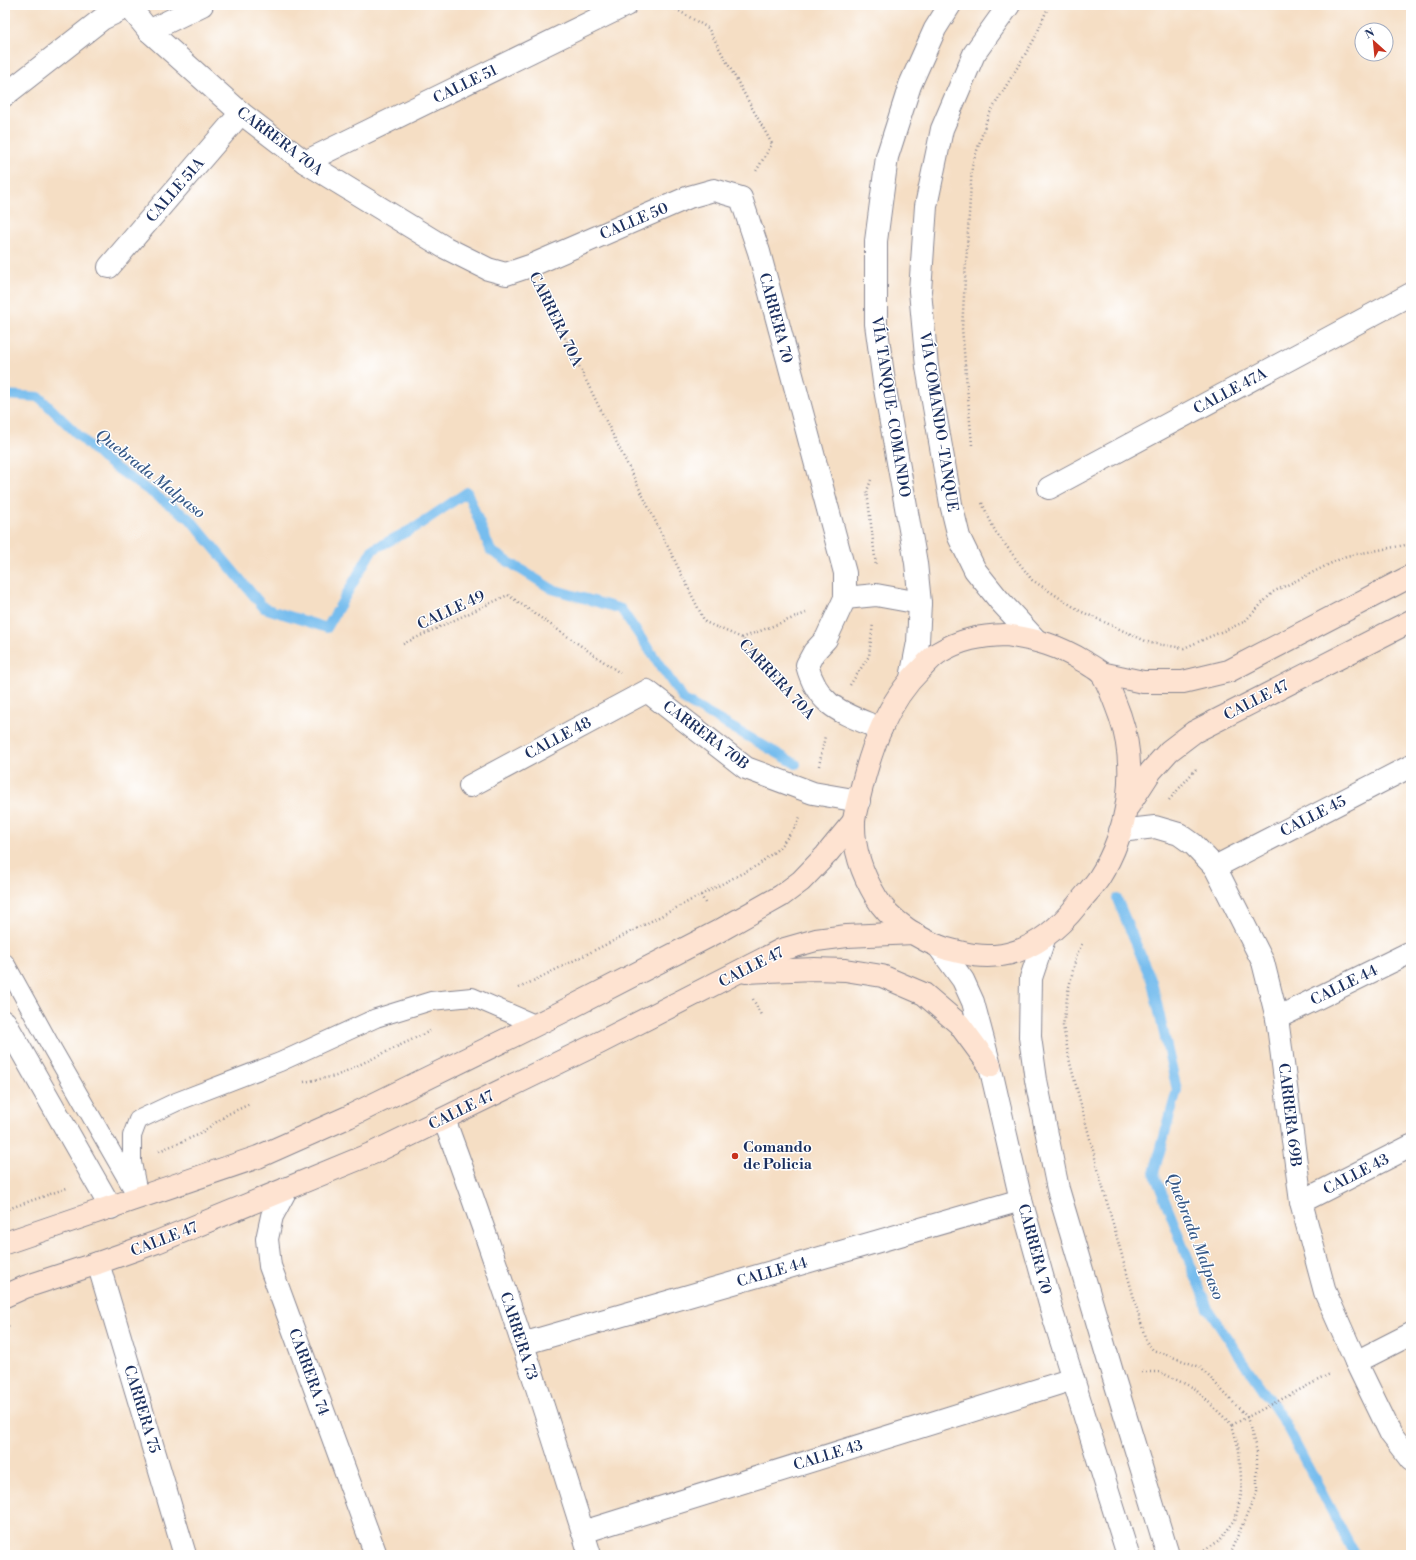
<svg xmlns="http://www.w3.org/2000/svg" width="1416" height="1560" font-family="'Libre Bodoni',serif">
<style>
.lines{fill:none;stroke-linecap:round;stroke-linejoin:round}
.stream{stroke:#77bdee;stroke-width:10}
.service-casing{stroke:#888691;stroke-width:20}
.minor-casing{stroke:#888691;stroke-width:24}
.tertiary-casing{stroke:#888691;stroke-width:24}
.secondary-casing{stroke:#888691;stroke-width:24}
.path{stroke:#888691;stroke-width:2.5;stroke-dasharray:1 3;stroke-linecap:butt}
.service{stroke:#fff;stroke-width:18}
.minor{stroke:#fff;stroke-width:22}
.tertiary{stroke:#fff;stroke-width:22}
.secondary{stroke:#fee3d1;stroke-width:22}
.poi-dot{fill:#c8321e;stroke:#fff;stroke-width:1.5}
.labels{text-anchor:middle;stroke-width:3;stroke-linejoin:round;paint-order:stroke}
.street-label{font-size:15px;fill:#1b2f5e;stroke:#fff}
.poi-label{font-size:15px;font-weight:bold;fill:#1b2f5e;stroke:#fff;text-anchor:start}
.water-label{font-size:16px;font-style:italic;fill:#375a89;stroke:#fff}
</style>
<rect width="100%" height="100%" fill="#fff"/>
<filter id="ink" filterUnits="userSpaceOnUse"><feTurbulence type="fractalNoise" baseFrequency=".025" numOctaves="2"/><feDisplacementMap in="SourceGraphic" scale="8" xChannelSelector="R" yChannelSelector="G"/><feConvolveMatrix kernelMatrix="1 2 1 2 8 2 1 2 1" color-interpolation-filters="sRGB"/></filter>
<filter id="wash" filterUnits="userSpaceOnUse"><feTurbulence type="fractalNoise" baseFrequency=".012" numOctaves="4" result="noise"/><feDisplacementMap in="SourceGraphic" scale="16" xChannelSelector="R" yChannelSelector="G"/><feGaussianBlur stdDeviation="0.9" result="paint"/><feColorMatrix in="noise" values="0 0 0 0 0 0 0 0 0 0 0 0 0 0 0 0 0 1.4 0 .05"/><feComposite in="paint" operator="in"/></filter>
<g filter="url(#wash)">
<rect width="100%" height="100%" fill="#f5dec4"/>
<g class="lines">
<g class="stream">
<path d="M5 395 39 397 103 459 190 519 264 608 327 628 372 550 416 527 467 492 491 551 552 589 621 609 684 700 796 764"/>
<path d="M1117 899 1152 982 1177 1090 1154 1173 1209 1311 1283 1420 1355 1555"/>
</g>
</g>
</g>
<g filter="url(#ink)">
<g class="lines">
<defs>
<g id="service">
<path d="M5 963 53 1050 134 1191"/>
<path d="M139 1199 132 1162V1136L138 1120 176 1102 280 1062 376 1018 431 1001 472 997 537 1025"/>
</g>
<g id="minor">
<path d="M128 5 149 31 241 113 305 162 444 247 488 269 506 274 530 266 689 197 714 190 741 198 759 252 845 573V598L826 639 814 652 807 665C818 708 844 713 881 729"/>
<path d="M149 31 202 5"/>
<path d="M5 95 102 19 129 6"/>
<path d="M305 162 626 5"/>
<path d="M109 267 241 113"/>
<path d="M1049 488 1411 294"/>
<path d="M845 598 876 595 920 603"/>
<path d="M470 786 647 691 746 768 813 793 859 801"/>
<path d="M1120 831 1155 827 1179 834 1193 844 1215 867 1263 962 1277 1018 1301 1202 1325 1292 1356 1362 1391 1434 1411 1460"/>
<path d="M1215 867 1411 766"/>
<path d="M1277 1018 1411 952"/>
<path d="M5 1022 111 1208"/>
<path d="M444 1119C497 1262 545 1409 590 1555"/>
<path d="M287 1188 272 1216 267 1239 270 1266 376 1555"/>
<path d="M1301 1202 1411 1146"/>
<path d="M98 1263 185 1555"/>
<path d="M522 1344 1021 1200"/>
<path d="M1356 1362 1411 1334"/>
<path d="M583 1532 1073 1379"/>
</g>
<g id="tertiary">
<path d="M1009 5 974 54 942 129 926 206 920 291 927 367 951 504 959 537 975 570 999 600 1035 639"/>
<path d="M911 678 918 642 920 603 916 563 885 389 876 324V241L887 157 910 85 935 29 950 5"/>
<path d="M1044 939 1031 978 1030 1037 1036 1080 1058 1189 1112 1372 1168 1555"/>
<path d="M938 946 963 980 973 1002 990 1066 1021 1200 1053 1315 1128 1555"/>
</g>
<g id="secondary">
<path d="M1006 635C1038 640 1057 645 1085 662 1089 665 1097 669 1101 673 1107 680 1116 705 1120 716 1138 768 1129 831 1099 878 1093 887 1085 895 1078 904 1059 928 1034 950 1002 955 980 958 967 954 947 949 922 942 888 919 876 897 862 874 853 849 854 821 855 812 858 802 860 794 871 748 887 702 921 669 927 663 932 657 938 653 961 639 980 636 1006 635Z"/>
<path d="M1101 673 1143 682H1183L1229 671 1411 576"/>
<path d="M1129 805 1151 771 1169 751 1194 732 1411 621"/>
<path d="M745 972 814 969 845 970 882 976 924 994 959 1024 990 1066"/>
<path d="M5 1243 258 1157 348 1117 560 1013 719 931 781 896 801 881 826 855 854 821"/>
<path d="M5 1296 25 1287 98 1263 157 1242 373 1153 599 1043 781 950 816 940 847 936 914 933"/>
</g>
</defs>
<use href="#service" class="service-casing"/>
<use href="#minor" class="minor-casing"/>
<use href="#tertiary" class="tertiary-casing"/>
<use href="#secondary" class="secondary-casing"/>
<g class="path">
<path d="M669 5 708 28 772 144 755 173"/>
<path d="M542 291 705 622 742 638 781 681"/>
<path d="M972 445 962 328 972 166 988 116 1035 38 1049 5"/>
<path d="M871 480 867 491 876 566"/>
<path d="M982 503 995 531 1032 580 1080 611 1150 643 1184 648 1244 622 1273 592 1346 556 1411 544"/>
<path d="M742 638 806 613"/>
<path d="M403 644 508 595 620 673"/>
<path d="M850 685 869 656 873 623"/>
<path d="M819 766 825 736"/>
<path d="M1169 800 1196 769"/>
<path d="M701 895 706 905"/>
<path d="M1082 944 1077 954 1068 991 1063 1026 1070 1063 1103 1188 1146 1341 1153 1350 1200 1367 1247 1417 1257 1452V1492L1229 1555"/>
<path d="M519 988 615 940 758 865 779 848 796 826 800 817"/>
<path d="M753 999 761 1015"/>
<path d="M304 1082 336 1076 430 1031"/>
<path d="M159 1151 198 1135 228 1114 250 1104"/>
<path d="M5 1210 67 1188"/>
<path d="M5 1328 12 1325"/>
<path d="M1142 1372H1160L1194 1388 1232 1425 1239 1450 1242 1491 1235 1520 1219 1541 1195 1555"/>
<path d="M1232 1425 1330 1374"/>
</g>
<use href="#service" class="service"/>
<use href="#minor" class="minor"/>
<use href="#tertiary" class="tertiary"/>
<use href="#secondary" class="secondary"/>
</g>
</g>
<circle class="poi-dot" cx="735" cy="1156" r="4"/>
<g class="labels">
<g class="street-label">
<text transform="translate(465 84) rotate(-26)" y="5">CALLE 51</text>
<text transform="translate(280 141) rotate(37)" y="5">CARRERA 70A</text>
<text transform="translate(175 190) rotate(-49)" y="5">CALLE 51A</text>
<text transform="translate(634 221) rotate(-23)" y="5">CALLE 50</text>
<text transform="translate(776 318) rotate(75)" y="5">CARRERA 70</text>
<text transform="translate(556 319) rotate(64)" y="5">CARRERA 70A</text>
<text transform="translate(1230 391) rotate(-28)" y="5">CALLE 47A</text>
<text transform="translate(891 407) rotate(81)" y="5">VÍA TANQUE- COMANDO</text>
<text transform="translate(939 422) rotate(81)" y="5">VÍA COMANDO -TANQUE</text>
<text transform="translate(451 610) rotate(-25)" y="5">CALLE 49</text>
<text transform="translate(777 679) rotate(47)" y="5">CARRERA 70A</text>
<text transform="translate(1256 700) rotate(-27)" y="5">CALLE 47</text>
<text transform="translate(706 735) rotate(37)" y="5">CARRERA 70B</text>
<text transform="translate(558 738) rotate(-28)" y="5">CALLE 48</text>
<text transform="translate(1313 816) rotate(-27)" y="5">CALLE 45</text>
<text transform="translate(751 967) rotate(-27)" y="5">CALLE 47</text>
<text transform="translate(1344 985) rotate(-26)" y="5">CALLE 44</text>
<text transform="translate(461 1110) rotate(-26)" y="5">CALLE 47</text>
<text transform="translate(1290 1115) rotate(83)" y="5">CARRERA 69B</text>
<text transform="translate(1356 1174) rotate(-27)" y="5">CALLE 43</text>
<text transform="translate(164 1239) rotate(-21)" y="5">CALLE 47</text>
<text transform="translate(1035 1249) rotate(75)" y="5">CARRERA 70</text>
<text transform="translate(772 1272) rotate(-16)" y="5">CALLE 44</text>
<text transform="translate(519 1336) rotate(72)" y="5">CARRERA 73</text>
<text transform="translate(309 1372) rotate(70)" y="5">CARRERA 74</text>
<text transform="translate(142 1409) rotate(73)" y="5">CARRERA 75</text>
<text transform="translate(828 1455) rotate(-17)" y="5">CALLE 43</text>
</g>
<g class="poi-label">
<text x="743" y="1152">Comando<tspan x="743" dy="17">de Policia</tspan></text>
</g>
<g class="water-label">
<text transform="translate(151 473) rotate(38)" y="6">Quebrada Malpaso</text>
<text transform="translate(1196 1236) rotate(69)" y="6">Quebrada Malpaso</text>
</g>
</g>
<rect width="1416" height="1560" fill="none" stroke="#fff" stroke-width="20"/>
<g transform="translate(1374 42) rotate(333)"><circle r="19" fill="#ffffff" stroke="#a4acbf"/>
<path d="M0-3L7 15L0 10L-7 15Z" fill="#c8321e"/>
<text y="-6" font-size="11" font-weight="bold" text-anchor="middle" fill="#1b2f5e">N</text>
</g>
</svg>
